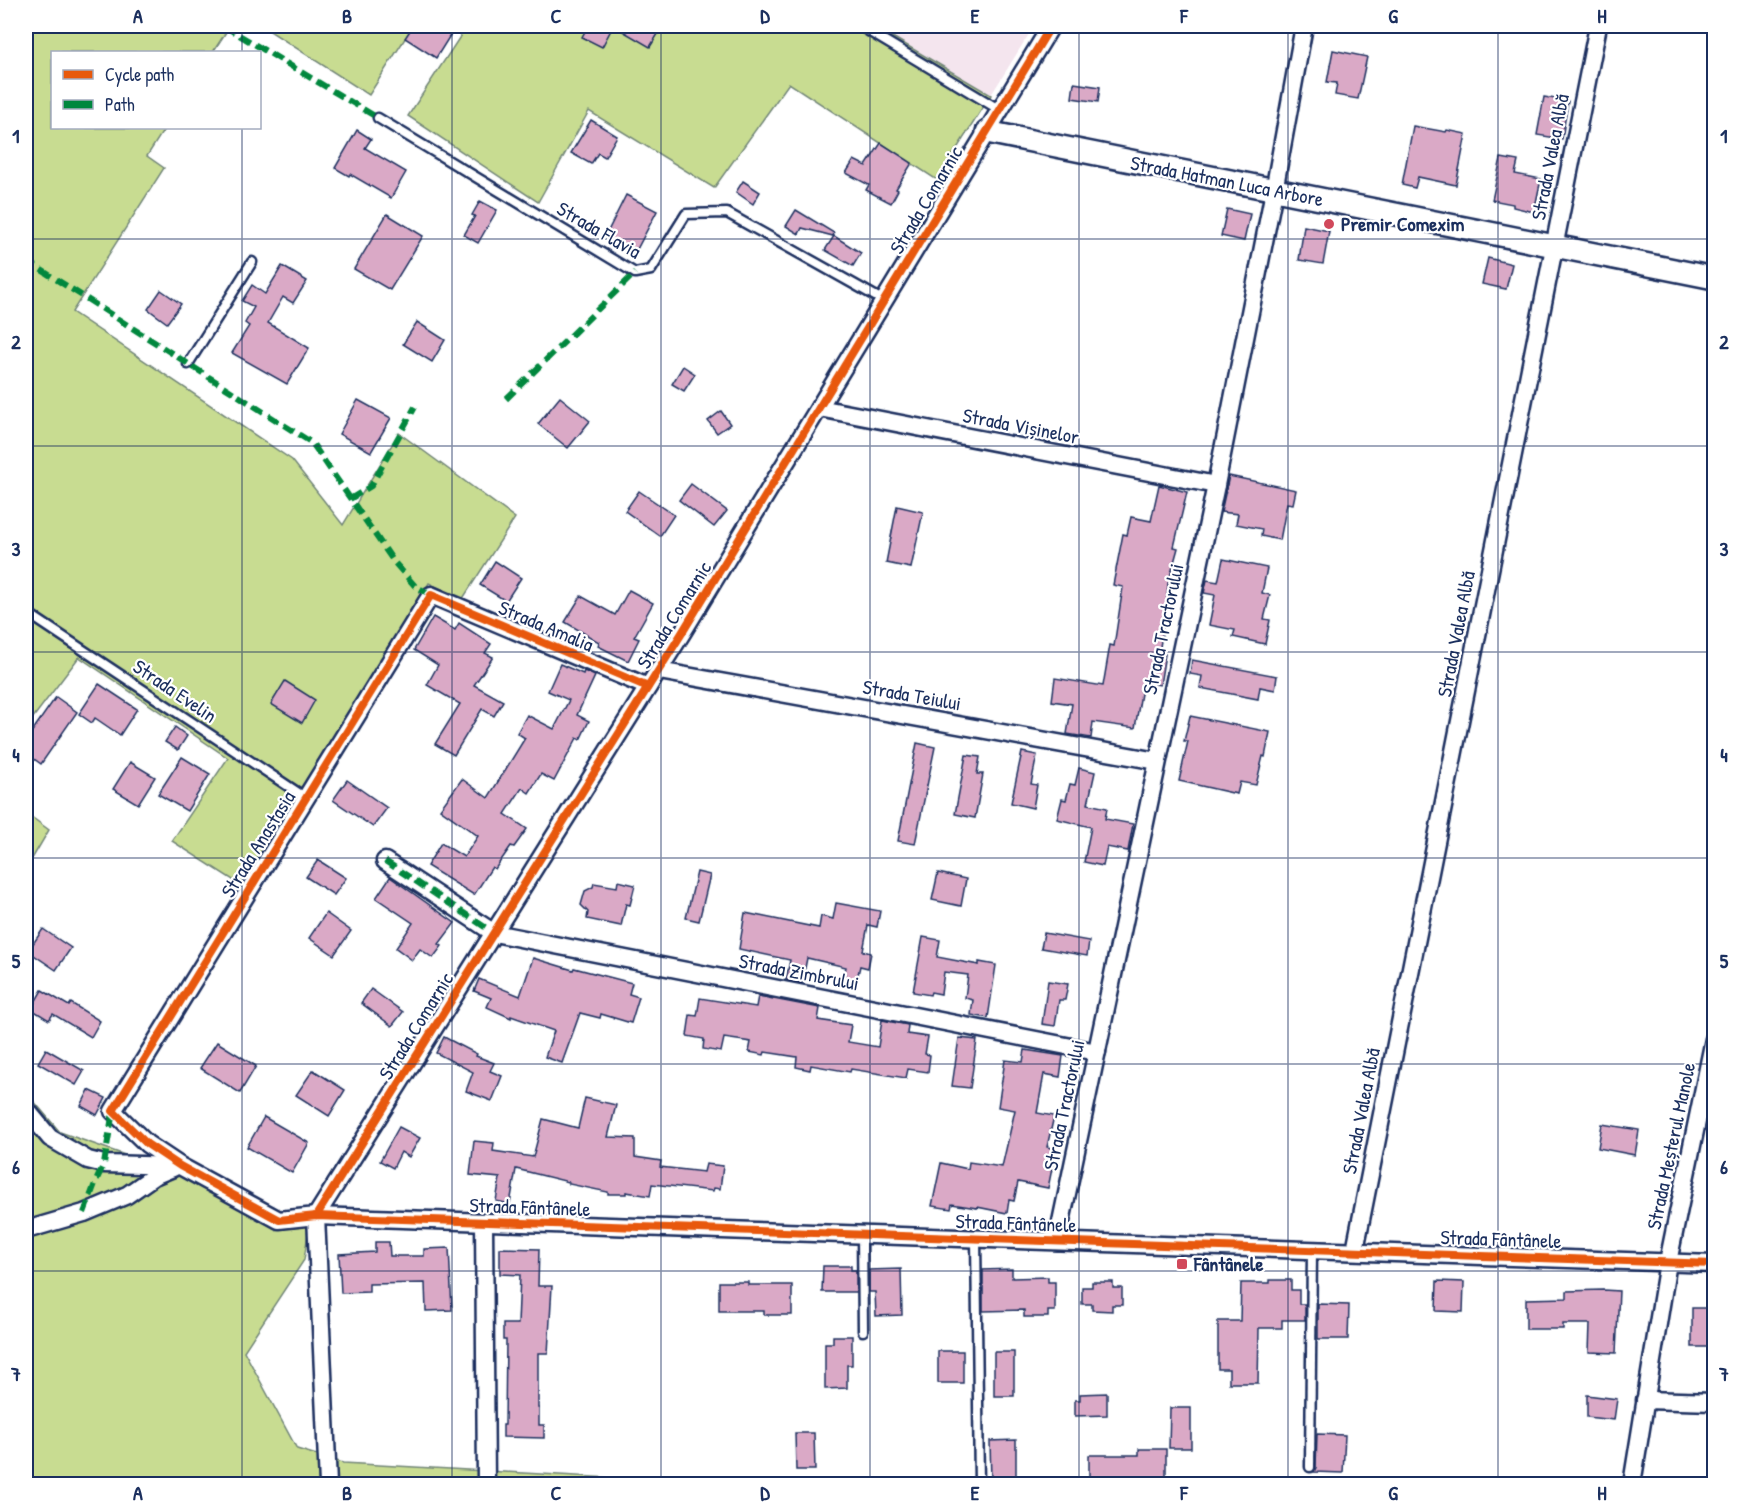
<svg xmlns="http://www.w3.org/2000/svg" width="1740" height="1510" font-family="'Patrick Hand',sans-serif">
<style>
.built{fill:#f4e5ee}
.green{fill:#c8dc91;stroke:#728678;stroke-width:1.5}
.building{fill:#daa9c6;stroke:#1b2f5e;stroke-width:1.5}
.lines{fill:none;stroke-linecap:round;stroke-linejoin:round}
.service-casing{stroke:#1b2f5e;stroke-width:13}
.minor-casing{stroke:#1b2f5e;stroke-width:21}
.tertiary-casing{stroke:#1b2f5e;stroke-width:26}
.service{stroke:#fff;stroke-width:8}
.minor{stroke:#fff;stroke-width:16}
.tertiary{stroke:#fff;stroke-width:21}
.quiet{stroke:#00873e;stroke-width:6;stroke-dasharray:12 6;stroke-linecap:butt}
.cycleway-casing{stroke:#fff;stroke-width:11}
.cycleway{stroke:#e8590c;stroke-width:8}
.grid{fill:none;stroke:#1b2f5e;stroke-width:1.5;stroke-opacity:0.55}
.poi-dot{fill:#d1495b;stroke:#fff;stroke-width:2}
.labels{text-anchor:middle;stroke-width:4.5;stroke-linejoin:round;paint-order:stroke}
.street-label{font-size:20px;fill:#1b2f5e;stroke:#fff}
.poi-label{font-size:20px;font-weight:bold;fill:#1b2f5e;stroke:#fff;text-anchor:start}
.neatline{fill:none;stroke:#1b2f5e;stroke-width:2}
.grid-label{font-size:20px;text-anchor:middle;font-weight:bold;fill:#1b2f5e}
</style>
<rect width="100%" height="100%" fill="#fff"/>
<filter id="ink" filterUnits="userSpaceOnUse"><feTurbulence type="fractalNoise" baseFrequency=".0167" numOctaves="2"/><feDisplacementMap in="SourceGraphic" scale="12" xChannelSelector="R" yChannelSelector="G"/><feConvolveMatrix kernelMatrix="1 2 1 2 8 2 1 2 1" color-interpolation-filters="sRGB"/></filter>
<g filter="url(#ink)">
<path class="built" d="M877 26H1034L991 95 876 27Z"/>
<g class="green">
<path d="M26 26H230L213 52H52V128H165L147 156 164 168 72 312 292 460 343 525 399 433 515 518 462 600 429 583 244 887 172 841 228 758 79 657 26 727Z"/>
<path d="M262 26H413L369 95Z"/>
<path d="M467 26H874L991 95 937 180 789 83 714 188 589 111 538 202 408 116Z"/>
<path d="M26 813 49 830 26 869Z"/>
<path d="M26 1092 60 1132 187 1177 309 1226 304 1260 244 1351 297 1449 343 1463 719 1484H26Z"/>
</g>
<g class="building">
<path d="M413 26H456L436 58 405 38Z"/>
<path d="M588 26H613L602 47 582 37Z"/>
<path d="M614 26H663L650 47Z"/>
<path d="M1333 50 1367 57 1358 99 1335 95 1337 83 1327 82Z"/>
<path d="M1074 83 1100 87 1098 102 1072 98Z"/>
<path d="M1544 97 1568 101 1562 139 1537 135Z"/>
<path d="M591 120 617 136 605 157 598 153 591 164 571 153Z"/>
<path d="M1413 126 1446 132 1447 130 1466 134 1456 185 1418 177 1415 188 1402 185Z"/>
<path d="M357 130 371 139 365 148 406 172 391 198 350 174 349 176 335 168Z"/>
<path d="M881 143 912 163 896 189 898 190 891 203 866 190 869 185 846 173 854 160 866 166Z"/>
<path d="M1501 158 1518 161 1515 174 1541 179 1534 212 1513 207V204L1492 200Z"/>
<path d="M743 181 760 192 753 204 736 192Z"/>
<path d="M626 195 657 211 635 253 605 237Z"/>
<path d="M480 201 497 210 478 243 464 235 475 216 472 215Z"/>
<path d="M1227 209 1250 214 1244 241 1221 236Z"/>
<path d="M796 210 834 233 833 236 802 228 799 234 786 226Z"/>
<path d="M387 214 423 236 390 290 354 269Z"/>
<path d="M1304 226 1329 231 1323 264 1299 260Z"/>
<path d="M834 236 861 253 853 266 825 250Z"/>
<path d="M1488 258 1512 264 1506 289 1482 284Z"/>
<path d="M282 266 307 281 293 303 283 297 268 323 309 348 287 384 232 353 249 326 245 323 254 307 242 301 252 285 265 294Z"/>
<path d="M161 290 181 304 167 323 148 309Z"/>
<path d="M417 322 445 340 432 362 403 344Z"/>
<path d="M683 366 695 374 684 391 672 384Z"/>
<path d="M560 397 590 421 568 448 538 424Z"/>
<path d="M358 400 391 418 371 452 339 434Z"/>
<path d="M721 411 730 424 717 433 708 421Z"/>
<path d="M1229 476 1296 490 1293 504 1287 503 1280 540 1261 536 1262 529 1236 524 1238 514 1221 512Z"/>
<path d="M691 484 727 511 714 527 679 500Z"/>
<path d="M1159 485 1187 492 1174 547 1178 548 1168 584 1167 598H1168L1159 653 1165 654 1160 685 1143 682 1135 728 1093 722 1091 738 1067 734 1072 704 1052 701 1055 678 1103 686 1110 645 1114 646 1123 587 1113 585 1123 534 1127 535 1131 517 1151 521Z"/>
<path d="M639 491 674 515 660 536 625 511Z"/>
<path d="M897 506 923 512 911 568 886 563Z"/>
<path d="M1223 559 1267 568 1262 593 1270 595 1264 619 1270 620 1265 644 1233 637 1235 630 1209 625 1215 595 1204 593 1207 580 1218 582Z"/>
<path d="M495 561 521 578 506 601 480 585Z"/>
<path d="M629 590 653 603 634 637 639 639 628 661 598 646 599 642 565 622 581 596 615 615Z"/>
<path d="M433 617 455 630 459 623 491 644 485 653 493 657 474 685 503 701 494 716 482 709 454 755 435 744 460 704 427 685 438 665 414 650Z"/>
<path d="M1192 660 1277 676 1275 690 1260 687 1258 699 1200 688 1202 676 1190 674Z"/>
<path d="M560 664 583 674 584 671 595 676 577 715 589 721 580 740 577 738 554 781 541 774 529 793 522 788 505 814 527 829 514 847 511 846 495 869 492 867 474 895 427 866 441 843 464 857 478 836 440 809 462 779 488 798 525 738 517 733 527 715 554 729 569 700 548 691Z"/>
<path d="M285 681 315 700 302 723 271 704Z"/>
<path d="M99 684 137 709 120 735 95 718 92 723 79 714Z"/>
<path d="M56 697 77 712 41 764 26 753V740Z"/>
<path d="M1190 716 1270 732 1265 757 1263 756 1256 785 1240 782 1237 794 1179 781 1188 741H1184Z"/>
<path d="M175 727 187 736 178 750 165 742Z"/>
<path d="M917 743 935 747 915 844 898 841Z"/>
<path d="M1022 752 1037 755 1031 784 1037 785 1033 808 1011 803Z"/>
<path d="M966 755 980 757 977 774H983L975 818 955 814Z"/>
<path d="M182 757 210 774 187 811 158 794Z"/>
<path d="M130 762 155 777 138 804 113 789Z"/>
<path d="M1079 768 1095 772 1088 804 1107 808 1105 819 1133 824 1128 851 1107 847 1103 866 1084 862 1091 827 1057 819 1062 799 1066 800 1070 784 1075 785Z"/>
<path d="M347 780 387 808 373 827 333 800Z"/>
<path d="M318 860 346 878 334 895 306 877Z"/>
<path d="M697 872 710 875 699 921 686 918Z"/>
<path d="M938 873 966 879 961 906 932 900Z"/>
<path d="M390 877 455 923 439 944 442 946 433 958 420 949 412 960 396 948 413 923 376 898Z"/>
<path d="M618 881 635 885 630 905 626 904 621 926 587 919 588 912 581 905 585 891 593 887 594 883 617 887Z"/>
<path d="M836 903 880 911 877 927 868 925 863 951 871 953 868 968 860 966 856 983 843 980 846 967 807 958 802 983 786 980 790 960 739 949 745 913 819 928 821 916 833 919Z"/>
<path d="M326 913 351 931 334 955 309 938Z"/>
<path d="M43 929 71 948 56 970 28 951Z"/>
<path d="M1044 933 1089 941 1087 956 1041 948Z"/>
<path d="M923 937 940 940 937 957 979 965V962L996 965 988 1018 971 1015 973 1000 965 998 968 975 944 972 941 994 931 992 930 995 913 992Z"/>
<path d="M533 958 573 970 574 968 632 983 629 994 639 997 631 1023 601 1014 600 1018 580 1013 562 1063 545 1057 554 1031 511 1016V1018L487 1007 491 998 474 991 479 979 520 996Z"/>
<path d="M1048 981 1068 984 1065 1000H1059L1055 1026 1042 1024Z"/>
<path d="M371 989 403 1012 392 1026 361 1003Z"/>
<path d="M42 990 69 1006 71 1003 100 1021 91 1037 53 1014 49 1020 31 1009Z"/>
<path d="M758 996 820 1008 818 1020 851 1025 848 1042 878 1047 882 1020 908 1025 907 1034 928 1037 925 1054 930 1055 928 1072 908 1069 906 1078 851 1069 850 1072 811 1065 810 1070 796 1067 797 1057 765 1052 764 1055 749 1052 751 1042 724 1038 721 1052 703 1049 704 1039 687 1036 690 1015 697 1016 700 998 756 1007Z"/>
<path d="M444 1037 477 1054 476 1056 494 1063 490 1071 502 1076 492 1101 466 1091 473 1072 436 1053Z"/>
<path d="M959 1038 977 1040 970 1088 952 1086Z"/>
<path d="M217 1042 256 1066 240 1093 200 1068Z"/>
<path d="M46 1049 84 1071 76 1085 38 1063Z"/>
<path d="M1025 1050 1063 1056 1060 1077 1044 1074 1037 1113 1054 1116 1047 1147 1056 1149 1048 1188 1018 1182 1014 1201 1009 1200 1007 1213 977 1207V1208L952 1204 951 1209 932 1206 941 1163 968 1169 969 1162 1002 1167 1015 1110 998 1107 1005 1060 1023 1062Z"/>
<path d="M313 1070 345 1090 329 1116 296 1095Z"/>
<path d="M89 1090 106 1098 97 1115 81 1106Z"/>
<path d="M585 1098 616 1105 608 1137 635 1138V1157L661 1161 660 1167 704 1172 706 1164 723 1166 720 1189 714 1188 713 1191 652 1184 650 1196 626 1192V1194H608V1192L569 1184V1182L516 1169 510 1204 496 1201 500 1178 470 1175 474 1141 494 1143 493 1151 533 1157 543 1119 578 1128Z"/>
<path d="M264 1117 309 1143 292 1173 247 1147Z"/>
<path d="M1602 1124 1639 1130 1635 1155 1598 1148Z"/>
<path d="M399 1127 420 1138 409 1157 401 1152 393 1168 380 1161Z"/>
<path d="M375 1242H389L390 1256H424V1249L449 1248 452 1310 426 1311 425 1283 369 1284V1292L341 1293 339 1254 375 1252Z"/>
<path d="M500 1248 539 1249 538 1286H552L548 1353H538V1408H539V1425H544V1438L503 1437V1425H505L506 1340H503V1324H518L520 1275 500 1274Z"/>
<path d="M823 1266H851V1270H856V1292H822Z"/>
<path d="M901 1269 902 1315 876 1316 875 1292H869V1270Z"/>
<path d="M1012 1269V1278L1048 1277V1282H1055V1311H1048V1317H1024V1310L983 1311V1270Z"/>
<path d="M1270 1280H1291V1290H1299V1304H1305V1320H1282V1328H1259L1258 1383H1229V1369H1218V1321H1240L1241 1283H1270Z"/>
<path d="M1437 1281 1464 1282 1463 1312 1436 1311Z"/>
<path d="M719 1282H748V1285H792V1315H764V1311H719Z"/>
<path d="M1092 1282H1113V1288H1122V1305H1112V1311L1092 1310V1304H1082V1287H1092Z"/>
<path d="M1603 1290 1619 1291 1616 1353 1589 1352 1590 1324H1563V1329H1526V1299L1567 1298V1291Z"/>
<path d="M1318 1304 1349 1305 1348 1339H1318Z"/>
<rect x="1692" y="1308" width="22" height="39"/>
<path d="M833 1336H852V1365H847V1388L825 1389V1343H833Z"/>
<rect x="938" y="1351" width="25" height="32"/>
<rect x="994" y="1352" width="20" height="44"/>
<path d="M1107 1393V1415L1075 1416V1400H1080V1394Z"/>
<path d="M1587 1395 1617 1399 1614 1420 1587 1417Z"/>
<path d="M1170 1408H1191V1448H1169Z"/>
<path d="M795 1433H814L815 1470H796Z"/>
<path d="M1317 1434 1345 1435 1343 1473 1314 1472 1316 1467Z"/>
<path d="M1016 1440V1479L991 1480 990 1441Z"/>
<path d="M1139 1449H1166V1483H1149L1148 1477H1089V1455H1139Z"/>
</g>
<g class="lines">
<defs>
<g id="service">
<path d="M860 26 1000 110"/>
<path d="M378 118 635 273 651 270 686 214 727 213 884 301"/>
<path d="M188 364 252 262"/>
<path d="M26 612 306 798"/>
<path d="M862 1234 863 1331"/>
<path d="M976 1238 979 1484"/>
<path d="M1310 1467 1312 1250"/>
</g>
<g id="minor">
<path d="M819 408 1216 485"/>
<path d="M659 671 1157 761"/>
<path d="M648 687 431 595 113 1111 147 1144 180 1166 279 1220 316 1216 1714 1264"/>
<path d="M385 861 494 933 1097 1052"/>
<path d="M26 1109 50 1138 88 1160 104 1164 179 1166"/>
<path d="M316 1216 682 633 1051 26"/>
<path d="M316 1216 328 1484"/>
<path d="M484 1222 486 1484"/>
<path d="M26 1230 84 1213 127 1195 154 1176 173 1168"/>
<path d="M1057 1241 1216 485 1274 191 1304 26"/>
<path d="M1355 1250 1598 26"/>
<path d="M1645 1400 1714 1402"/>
<path d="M1632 1484 1668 1262 1714 1039"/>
</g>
<path id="tertiary" d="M987 132 1714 278"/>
</defs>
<use href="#service" class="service-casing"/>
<use href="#minor" class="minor-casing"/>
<use href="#tertiary" class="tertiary-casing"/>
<use href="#service" class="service"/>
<use href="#minor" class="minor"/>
<use href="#tertiary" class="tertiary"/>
<g class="quiet">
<path d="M224 26 378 118"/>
<path d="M26 260 312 443 394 562 415 586 431 595"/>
<path d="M506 399 635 273"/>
<path d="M350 499 371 486 415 407"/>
<path d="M385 861 494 933"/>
<path d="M84 1213 96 1181 104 1164 113 1111"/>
</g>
<defs>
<g id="cycleway">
<path d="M648 687 431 595 113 1111 147 1144 180 1166 279 1220 316 1216 1714 1264"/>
<path d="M316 1216 682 633 1051 26"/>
</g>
</defs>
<use href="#cycleway" class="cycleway-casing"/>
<use href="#cycleway" class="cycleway"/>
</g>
</g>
<path class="grid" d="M242 26V52M452 26V1484M661 26V1484M870 26V1484M1079 26V1484M1288 26V1484M1498 26V1484M242 128V1484M26 239H1714M26 446H1714M26 652H1714M26 858H1714M26 1064H1714M26 1271H1714"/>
<g class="poi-dot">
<circle cx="1329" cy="224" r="6"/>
<rect x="1176" y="1258" width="12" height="12" rx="3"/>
</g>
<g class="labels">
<g class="street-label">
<text transform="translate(1550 157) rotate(-79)" y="7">Strada Valea Albă</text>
<text transform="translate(1227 181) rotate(11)" y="7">Strada Hatman Luca Arbore</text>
<text transform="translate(926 200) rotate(-59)" y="7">Strada Comarnic</text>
<text transform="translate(599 230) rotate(30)" y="7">Strada Flavia</text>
<text transform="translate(1021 426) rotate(11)" y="7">Strada Vișinelor</text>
<text transform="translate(674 615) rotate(-58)" y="7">Strada Comarnic</text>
<text transform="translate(546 626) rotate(23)" y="7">Strada Amalia</text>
<text transform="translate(1163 629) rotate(-78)" y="7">Strada Tractorului</text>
<text transform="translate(1456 634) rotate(-79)" y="7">Strada Valea Albă</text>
<text transform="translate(175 691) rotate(34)" y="7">Strada Evelin</text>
<text transform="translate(912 695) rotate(10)" y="7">Strada Teiului</text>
<text transform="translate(258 844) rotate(-58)" y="7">Strada Anastasia</text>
<text transform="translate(799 972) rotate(11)" y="7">Strada Zimbrului</text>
<text transform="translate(416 1026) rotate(-58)" y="7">Strada Comarnic</text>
<text transform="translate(1064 1105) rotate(-78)" y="7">Strada Tractorului</text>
<text transform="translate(1361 1111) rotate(-79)" y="7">Strada Valea Albă</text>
<text transform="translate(1671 1146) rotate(-78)" y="7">Strada Meșterul Manole</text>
<text transform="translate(530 1207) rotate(2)" y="7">Strada Fântânele</text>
<text transform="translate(1016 1223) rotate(2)" y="7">Strada Fântânele</text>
<text transform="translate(1501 1239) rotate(2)" y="7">Strada Fântânele</text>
</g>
<g class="poi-label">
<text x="1341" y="231">Premir Comexim</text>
<text x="1194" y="1271">Fântânele</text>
</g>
</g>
<rect width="1740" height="1510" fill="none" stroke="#fff" stroke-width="66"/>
<rect x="51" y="51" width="210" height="78" fill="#ffffff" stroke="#a4acbf" stroke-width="1.5"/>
<rect x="63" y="70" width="30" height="9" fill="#e8590c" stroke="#a4acbf" stroke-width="1.5"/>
<text x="105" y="81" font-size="18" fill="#1b2f5e">Cycle path</text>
<rect x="63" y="100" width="30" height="9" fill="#00873e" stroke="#a4acbf" stroke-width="1.5"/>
<text x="105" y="111" font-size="18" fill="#1b2f5e">Path</text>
<rect x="33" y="33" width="1674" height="1444" class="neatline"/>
<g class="grid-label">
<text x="138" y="23">A</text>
<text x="347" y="23">B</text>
<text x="556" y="23">C</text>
<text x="765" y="23">D</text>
<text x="975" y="23">E</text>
<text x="1184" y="23">F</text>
<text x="1393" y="23">G</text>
<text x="1602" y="23">H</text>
<text x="16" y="143">1</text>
<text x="1724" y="143">1</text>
<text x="16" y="349">2</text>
<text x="1724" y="349">2</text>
<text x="16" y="556">3</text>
<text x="1724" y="556">3</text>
<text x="16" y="762">4</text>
<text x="1724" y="762">4</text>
<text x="16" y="968">5</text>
<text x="1724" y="968">5</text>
<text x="16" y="1174">6</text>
<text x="1724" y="1174">6</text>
<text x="16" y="1381">7</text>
<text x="1724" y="1381">7</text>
<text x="138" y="1500">A</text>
<text x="347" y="1500">B</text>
<text x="556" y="1500">C</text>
<text x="765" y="1500">D</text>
<text x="975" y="1500">E</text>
<text x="1184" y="1500">F</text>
<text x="1393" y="1500">G</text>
<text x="1602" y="1500">H</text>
</g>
</svg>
